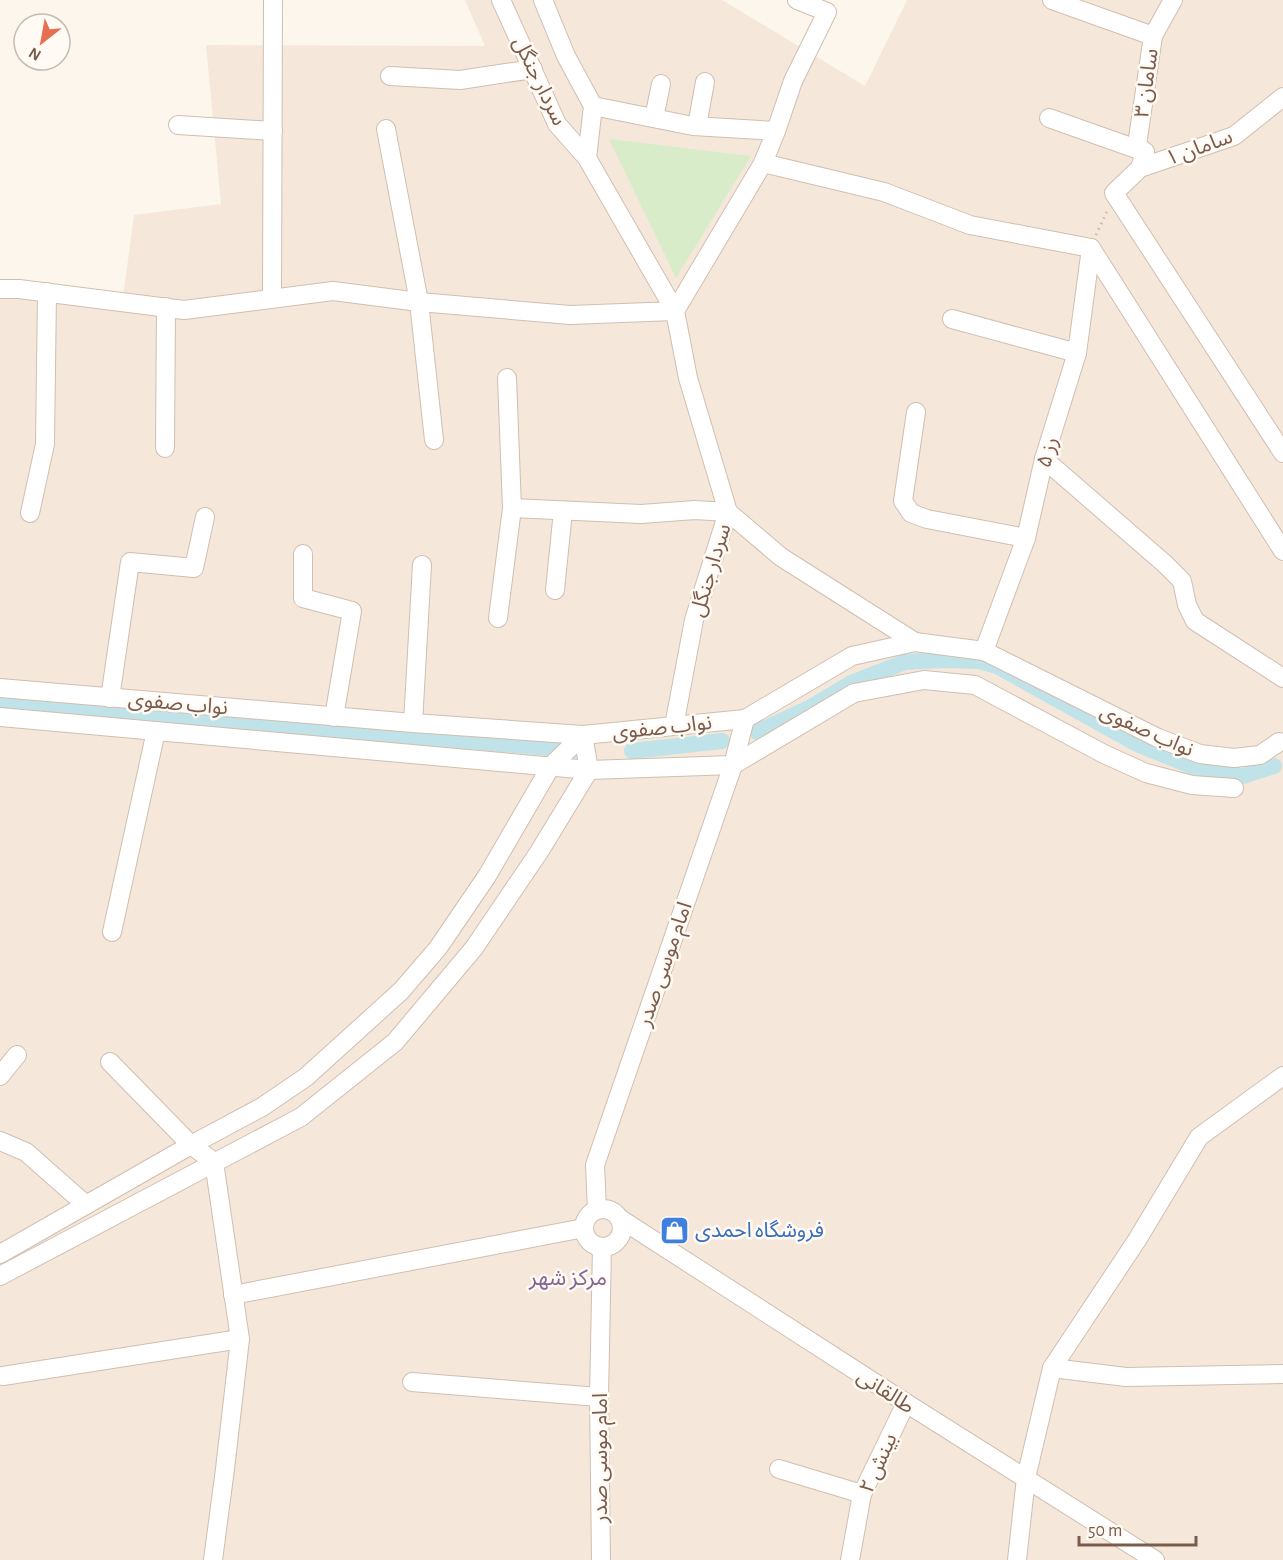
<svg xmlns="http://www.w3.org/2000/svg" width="1283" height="1560" font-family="'Alegreya Sans','Noto Sans Arabic',sans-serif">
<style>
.residential{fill:#f5e8da}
.green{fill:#d8ecc9}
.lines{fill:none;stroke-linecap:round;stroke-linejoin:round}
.canal{stroke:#bfe3e8;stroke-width:16}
.minor-casing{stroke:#d1beb0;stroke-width:20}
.path{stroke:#d9b8a5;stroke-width:3;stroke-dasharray:1.5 4.5;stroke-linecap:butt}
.minor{stroke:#fff;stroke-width:18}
.labels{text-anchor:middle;stroke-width:5;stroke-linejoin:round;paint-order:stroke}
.street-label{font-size:21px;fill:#7a5c4d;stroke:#fffaf3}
.shop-label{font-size:21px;fill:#366cbe;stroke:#fffaf3;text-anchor:start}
.neighbourhood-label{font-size:22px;fill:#846695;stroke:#fffaf3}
</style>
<rect width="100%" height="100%" fill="#fdf6ec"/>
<path class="residential" d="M465 0H722L865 86 907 0H1283V1560H0V287L123 297 134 215 221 204 206 45 485 46Z"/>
<path class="green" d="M609 139 751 156 676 278Z"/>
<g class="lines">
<g class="canal">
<path d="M0 702 573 750"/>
<path d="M757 732 809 708 851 683 905 662 943 660 979 661 997 666 1137 744 1194 767 1243 776 1274 766"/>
<path d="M632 751 722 741"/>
</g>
<defs>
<g id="minor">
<path d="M543 0 566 56 593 106 587 158"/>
<path d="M1052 0 1153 36"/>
<path d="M390 76 460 80 533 69"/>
<path d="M1283 97 1234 136 1140 168 1114 193 1283 453"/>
<path d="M593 106 693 126 776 131 763 163 675 311 688 378 728 512 694 620 674 726"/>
<path d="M654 118 661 84"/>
<path d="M1049 118 1145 152"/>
<path d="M178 125 273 131"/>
<path d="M697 126 705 82"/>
<path d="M386 129 419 302 434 440"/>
<path d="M776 131 793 81 827 12 797 0"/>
<path d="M763 163 884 192 970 225 1091 248 1283 551"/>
<path d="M1140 168 1145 152 1137 145 1153 36 1173 0"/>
<path d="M0 289H19L184 310 333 291 419 302 570 315 675 311 587 158 557 124 501 0"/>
<path d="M272 298 273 0"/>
<path d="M952 319 1077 353"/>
<path d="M507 378 512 508 641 514 695 510 728 512 781 557 915 642"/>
<path d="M916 412 903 501 911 513 927 519 1026 538"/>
<path d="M165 448 166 307"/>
<path d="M1044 459 1165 564 1182 581 1187 605 1195 621 1283 678"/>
<path d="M30 513 45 444 47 292"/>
<path d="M303 554V598L352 611 334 717"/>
<path d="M555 590 563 511"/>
<path d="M498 618 512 508"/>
<path d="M984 651 1026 538 1044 459 1077 353 1091 248"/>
<path d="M0 688 413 723 583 735 745 719 852 656 915 642 984 651 1158 738 1200 754 1234 758 1260 755 1279 742"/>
<path d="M110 698 130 562 194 568 205 517"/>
<path d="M0 717 589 770 733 765 854 693 924 680 975 685 1104 754 1146 773 1192 785 1234 788"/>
<path d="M413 723 422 565"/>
<path d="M112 932 156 731"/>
<path d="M110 1062 191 1145 214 1162 240 1339 225 1469 213 1560"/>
<path d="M0 1076 17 1055"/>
<path d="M0 1141 26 1152 86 1205"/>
<circle cx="603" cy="1228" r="19"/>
<path d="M597 1210 595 1165 733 765 745 719"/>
<path d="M619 1218 906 1403 1155 1560"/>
<path d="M0 1254 191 1145 262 1107 306 1077 401 991 438 948 487 876 551 766 583 735"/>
<path d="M0 1276 301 1117 395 1042 474 948 539 852 589 770 583 735"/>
<path d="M233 1295 584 1228"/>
<path d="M1052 1368 1137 1240 1199 1137 1283 1076"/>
<path d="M3 1376 240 1339"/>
<path d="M412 1382 599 1397"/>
<path d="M779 1469 862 1494"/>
<path d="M601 1560 599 1397 602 1247"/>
<path d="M850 1560 862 1494 906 1403"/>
<path d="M1017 1560 1026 1478 1052 1368 1126 1377 1283 1374"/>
</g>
</defs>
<use href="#minor" class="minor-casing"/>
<path class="path" d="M1096 235 1107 211"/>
<use href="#minor" class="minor"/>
</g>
<defs>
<symbol id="shop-square" viewBox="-11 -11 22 22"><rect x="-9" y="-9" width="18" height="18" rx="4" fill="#3f7fe0" stroke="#fffaf3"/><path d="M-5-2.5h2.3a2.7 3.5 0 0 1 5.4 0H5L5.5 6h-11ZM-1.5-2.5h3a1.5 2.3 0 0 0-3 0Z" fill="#fff"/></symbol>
</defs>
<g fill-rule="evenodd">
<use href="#shop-square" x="658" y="1214" width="33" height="33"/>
</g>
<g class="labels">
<g class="street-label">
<text transform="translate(540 81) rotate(64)" y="7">سردار جنگل</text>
<text transform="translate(1146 83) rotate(-82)" y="7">سامان ۳</text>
<text transform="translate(1199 147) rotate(-20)" y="7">سامان ۱</text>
<text transform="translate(1047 452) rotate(-74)" y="7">رز ۵</text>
<text transform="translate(710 570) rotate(-73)" y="7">سردار جنگل</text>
<text transform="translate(178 703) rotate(5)" y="7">نواب صفوی</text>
<text transform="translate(662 727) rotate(-6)" y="7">نواب صفوی</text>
<text transform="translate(1147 730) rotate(24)" y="7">نواب صفوی</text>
<text transform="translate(664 964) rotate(-71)" y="7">امام موسی صدر</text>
<text transform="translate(886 1391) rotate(33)" y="7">طالقانی</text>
<text transform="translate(600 1458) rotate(-90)" y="7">امام موسی صدر</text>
<text transform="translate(878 1463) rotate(-66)" y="7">بینش ۲</text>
</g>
<g class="shop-label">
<text x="695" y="1237">فروشگاه احمدی</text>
</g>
<g class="neighbourhood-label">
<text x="568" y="1285">مرکز شهر</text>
</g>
</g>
<g transform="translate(42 42) rotate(211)"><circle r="28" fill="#fffaf3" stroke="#cabbb1" stroke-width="1.5"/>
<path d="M0-4.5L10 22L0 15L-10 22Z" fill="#e76f51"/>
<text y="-9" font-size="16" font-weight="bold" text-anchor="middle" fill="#7a5c4d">N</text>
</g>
<path d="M1079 1536v9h117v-9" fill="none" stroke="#7a5c4d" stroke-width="3"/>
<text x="1088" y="1536" font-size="18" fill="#7a5c4d" stroke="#fffaf3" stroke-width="4.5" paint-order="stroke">50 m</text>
</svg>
